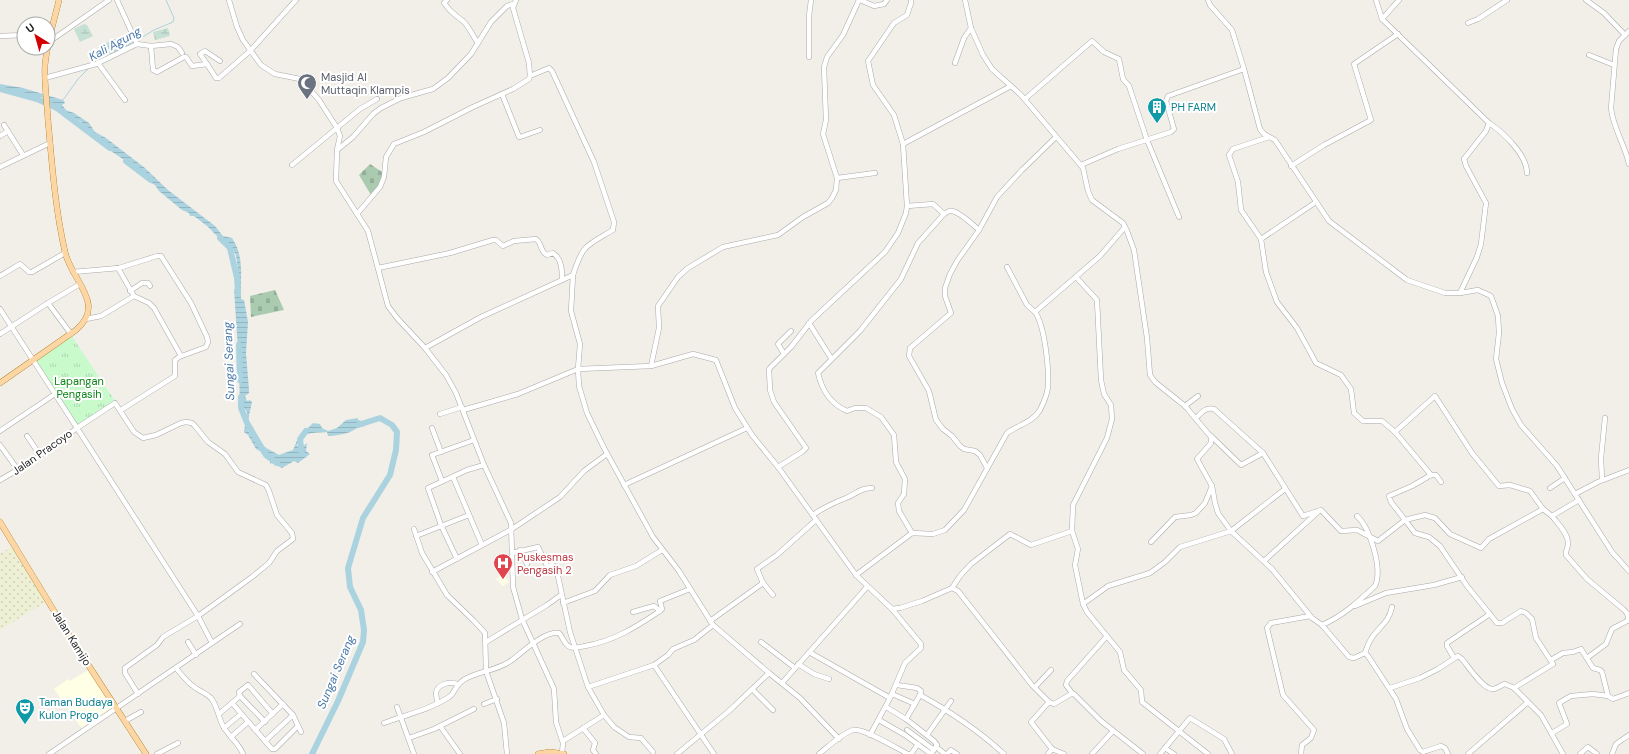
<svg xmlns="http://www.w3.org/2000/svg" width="1629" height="754" font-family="'DM Sans',sans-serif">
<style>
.education{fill:#ffffe5}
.farmland{fill:url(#farmland-dots)}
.wetland{fill:url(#wetland-marsh)}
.cemetery{fill:url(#cemetery-stones)}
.park{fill:url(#park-tufts)}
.water{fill:url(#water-rules)}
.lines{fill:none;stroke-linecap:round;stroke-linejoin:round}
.stream{stroke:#aad3df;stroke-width:1}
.river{stroke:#aad3df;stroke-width:6}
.minor-casing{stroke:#a9a9a9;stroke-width:5.5}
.major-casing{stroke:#a06b00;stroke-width:6}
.minor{stroke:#fff;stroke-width:4.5}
.major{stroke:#fcd6a4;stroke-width:5.5}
.labels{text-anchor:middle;stroke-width:4;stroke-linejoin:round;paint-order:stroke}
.worship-label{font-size:11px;fill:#5b616d;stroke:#fff;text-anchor:start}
.culture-label{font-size:11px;fill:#0d838f;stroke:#fff;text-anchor:start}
.park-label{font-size:11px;fill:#0c8416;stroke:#fff}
.street-label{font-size:11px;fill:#222;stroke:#fff}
.health-label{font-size:11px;fill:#be3a42;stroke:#fff;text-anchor:start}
.water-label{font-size:12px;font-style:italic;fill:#4a7aab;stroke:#fff}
</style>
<defs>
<pattern id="farmland-dots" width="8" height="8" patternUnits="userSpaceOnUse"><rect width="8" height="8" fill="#eef0d5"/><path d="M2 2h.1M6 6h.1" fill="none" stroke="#ccceb7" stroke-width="1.8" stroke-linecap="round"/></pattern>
<pattern id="wetland-marsh" width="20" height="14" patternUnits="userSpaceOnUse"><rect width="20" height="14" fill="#c6e0d4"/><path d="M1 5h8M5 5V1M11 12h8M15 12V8" fill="none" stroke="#aac0b6"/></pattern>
<pattern id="cemetery-stones" width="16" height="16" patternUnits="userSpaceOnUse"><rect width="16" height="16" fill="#aacbaf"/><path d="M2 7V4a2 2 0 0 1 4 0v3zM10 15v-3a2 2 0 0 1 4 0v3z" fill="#92ae96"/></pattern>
<pattern id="park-tufts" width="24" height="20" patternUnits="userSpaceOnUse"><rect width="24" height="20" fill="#c8facc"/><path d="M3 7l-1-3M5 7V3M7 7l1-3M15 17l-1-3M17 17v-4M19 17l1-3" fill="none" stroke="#acd6af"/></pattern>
<pattern id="water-rules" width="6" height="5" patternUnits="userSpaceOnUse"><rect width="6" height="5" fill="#aad3df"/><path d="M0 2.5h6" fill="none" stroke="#92b5bf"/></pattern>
</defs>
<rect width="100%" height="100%" fill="#f2efe9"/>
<g class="education">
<path d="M503 574 509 582 503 586 496 579Z"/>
<path d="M90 669 115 708 83 730 54 689 68 679 70 681Z"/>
</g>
<path class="farmland" d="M11 547 46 602 0 630V554Z"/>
<g class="wetland">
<path d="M84 24 87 25 93 36 80 42 74 29Z"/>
<path d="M168 28 170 36 155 40 153 32Z"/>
<path d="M115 39 122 52 111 57 106 43Z"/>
</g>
<g class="cemetery">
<path d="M370 164 382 172C382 182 377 188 371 195L359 175Z"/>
<path d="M275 290 284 310 251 317 250 296Z"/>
</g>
<path class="park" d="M71 335 115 401 77 425 35 359Z"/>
<path class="water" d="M0 84 23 88 63 100 65 103 62 105 66 110 74 113 89 123 95 132 106 138 145 168 168 190 215 226 223 236 232 238C245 257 240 279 241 299L244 300 248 322 246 353 249 390V393L245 396 247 401 250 400 252 402 247 425 248 431 259 444 279 455 293 450 298 438 313 423 320 424 322 428 328 431 337 428 346 420 358 418V420L362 421 367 424H363L365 426C358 427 356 429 350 432 345 434 334 436 328 436L327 432C315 433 300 431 297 446L301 448 307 443 306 451 310 454 298 463 294 461 282 468 272 463 270 464 271 457 256 449 248 435 244 432 247 412 240 403 239 376 242 369 238 350 234 289H236L239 278 236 255 231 247 224 243 207 226 194 216H190L189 213 182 210 159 191 155 185 151 183 144 174 135 166 130 164 108 149 97 135 87 128 80 121 72 118 66 112 56 108 42 97C33 100 23 93 13 91 8 90 5 90 0 88Z"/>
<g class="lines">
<g class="stream">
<path d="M138 40 154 30 173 22 174 18 166 0"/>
<path d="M117 51 133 42"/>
<path d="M63 100 78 79 89 68"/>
</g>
<g class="river">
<path d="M0 89 37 99 57 108 110 148"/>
<path d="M126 161 151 180"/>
<path d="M220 238 230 248 237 278 238 292"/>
<path d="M239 345 240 380"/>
<path d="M241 397V408L247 423 266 455 277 463"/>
<path d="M302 454 300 439 306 431"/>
<path d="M312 754 338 701 363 642 364 630 361 610 350 587 348 568 363 518 390 475 396 450 397 432 392 425 380 418 358 425"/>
</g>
<defs>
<g id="minor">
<path d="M117 0 137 44"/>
<path d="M229 0 237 27 243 40 261 65 275 74 300 79 304 83 319 100 337 128 340 136 337 150 336 181 368 231 388 306 397 318 425 348 446 375 456 393 484 465 511 523 513 587 522 619 554 689 556 722 563 743 562 753"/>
<path d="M447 0 444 3C451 13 454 14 463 21 469 26 473 37 478 43"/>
<path d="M860 0 874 6 884 4 887 0"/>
<path d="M965 0 971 28 983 55 992 69 1021 95 1083 168 1088 191 1092 200 1123 223 1127 231 1134 250 1147 338 1150 375 1155 382 1185 406 1211 437V443L1197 459 1212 486 1215 503 1218 513 1231 531 1272 569 1312 618 1322 625 1349 657 1354 658 1365 653 1368 656 1396 699 1407 729 1420 750 1423 752 1441 746 1445 748 1448 754"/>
<path d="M1208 0 1210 5 1232 30 1244 69 1260 129 1264 134 1275 140 1329 221 1407 280 1445 293H1460L1478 290 1491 296 1498 316 1499 333 1496 359 1502 383 1512 409 1521 425 1557 466 1612 552 1629 571"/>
<path d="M1376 0 1382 19 1399 0"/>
<path d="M1586 0 1604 13 1625 35"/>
<path d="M1382 19 1489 123C1503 132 1527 155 1527 173"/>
<path d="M1468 23 1478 19 1507 0"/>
<path d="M1629 31 1619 41 1616 49 1611 108C1613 128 1625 145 1629 164"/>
<path d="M0 36 24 35"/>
<path d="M49 42 109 0"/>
<path d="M151 46 153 70 157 72 184 57H186L192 66 207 64 200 54 205 51 220 61"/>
<path d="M1589 55 1614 65"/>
<path d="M809 57V16L811 0"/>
<path d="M98 63 125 100"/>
<path d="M955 63 964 38 971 28"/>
<path d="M207 64 216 78H219L250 51 296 0"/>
<path d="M530 76 549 68 552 71 594 162 614 222 613 230C586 246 583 244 573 275"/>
<path d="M45 78 96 64 137 44 151 46 171 44 178 47 182 53"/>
<path d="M502 94 519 137H520L540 130"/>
<path d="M1025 99 1092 41 1104 52 1119 59 1123 79 1129 86 1147 140 1179 217"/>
<path d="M4 125 23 155"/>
<path d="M0 136 8 131"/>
<path d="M1269 137 1233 149 1229 155 1238 182 1241 210 1261 239 1266 272 1277 302 1297 328 1316 363 1341 375 1351 389 1354 413 1363 421H1382L1395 432"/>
<path d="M903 144 1011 86"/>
<path d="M337 150 353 137 373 114 381 108 401 98 433 89 448 78 471 54 491 22 507 6 513 4"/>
<path d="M292 165 360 109 377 99"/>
<path d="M1081 165 1118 149 1171 132 1174 129 1166 101 1168 96 1244 69"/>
<path d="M1291 166 1324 145 1371 120 1354 64 1398 34"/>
<path d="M0 167 50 143"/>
<path d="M837 178 875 173"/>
<path d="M907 206 933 204 944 214"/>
<path d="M357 214 380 187 384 177 386 157 394 144 424 132 473 107 513 89 529 79 530 76 529 63 513 8 516 0"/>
<path d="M1261 239 1316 202"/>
<path d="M1007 267 1027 305 1035 312"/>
<path d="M118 268 134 296 149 303 154 308 181 356"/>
<path d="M378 268 450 253 493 240H496L503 246 514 241 536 239C542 243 540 252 547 255L553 253C562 259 562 270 562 280"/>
<path d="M73 272 119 268 157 256H161L191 303 207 337 208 342 206 347 179 357 175 360V376L121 410"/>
<path d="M0 276 20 264 29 272H32L65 253"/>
<path d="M1076 277 1097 300 1101 380 1104 394 1111 405 1112 419 1107 438 1073 505 1072 531 1078 549 1075 565 1083 604 1087 612 1120 652 1124 670 1141 690 1142 702 1208 754"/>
<path d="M130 291 142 283H148L150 286"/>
<path d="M1460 293 1477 257 1481 244 1486 203 1466 166 1464 159 1486 131 1489 123"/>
<path d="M48 303 71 334"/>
<path d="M0 309 77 428 31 462 0 480"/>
<path d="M86 319 101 316 134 296"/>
<path d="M809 323 831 358"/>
<path d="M0 334 48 303 80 284"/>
<path d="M425 348 481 317 573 275 571 311 580 344 578 369 579 386 587 413 604 448 653 537 679 571 713 625 769 673 800 698 839 739"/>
<path d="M784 354 778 344 791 331"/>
<path d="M651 366 659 328 658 306 678 277 688 268 723 247 778 235 803 217 828 203 832 198 836 190 837 178 823 134 826 120 824 67 827 57 843 35 859 0"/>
<path d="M1185 406 1198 396"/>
<path d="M463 410 518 394 578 369 651 366 693 354 716 360 735 408 752 435 778 467 856 575 892 609 921 644V648L905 663 890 698 870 735"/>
<path d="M440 414 462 407"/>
<path d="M1196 418C1202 412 1206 407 1214 409L1263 453 1303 516 1321 510 1341 531 1357 530 1378 541 1405 520 1415 533 1429 537 1440 546 1467 586 1497 623H1502L1521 611 1526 613 1532 619 1536 638 1553 664 1514 688"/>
<path d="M432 428 441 452"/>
<path d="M0 431 55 394"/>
<path d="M1210 435 1241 465 1263 453"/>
<path d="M27 436 40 455"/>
<path d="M0 445 18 470"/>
<path d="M778 467 802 452 806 448 774 402 770 390 769 369 791 347 812 320 885 252 898 233 906 213 907 206 903 144 894 115 873 85 868 61 894 23 907 15 911 3V0"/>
<path d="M987 468 980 455 975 451 964 449 960 446 952 436 943 429 936 420 929 391 909 356 910 348 951 313 945 296V288L950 274 957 261 979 230 997 197 1022 170 1056 137"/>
<path d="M1431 475 1395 432 1435 396 1472 453 1499 486 1510 485 1530 491 1543 509"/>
<path d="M453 477 482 545"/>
<path d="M1602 480 1601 458 1605 418"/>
<path d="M442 481 432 455 474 440"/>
<path d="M1441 482 1436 475H1431L1412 486 1389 496 1391 502 1405 520 1425 515 1435 518 1450 534 1481 548 1489 539 1543 509 1552 516"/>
<path d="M624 485 747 428"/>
<path d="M1550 488 1565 478"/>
<path d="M1575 494 1598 482 1629 470"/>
<path d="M1579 500 1552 516C1558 524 1567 532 1568 542 1569 547 1565 550 1566 555L1587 579 1623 609 1627 613 1629 621"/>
<path d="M813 515C824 507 833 503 846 498 856 494 860 488 872 488"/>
<path d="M414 529 422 553 447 595 474 621 485 633 486 671 504 723 507 754"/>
<path d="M912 533 899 511 898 503 904 494 905 479 896 462 894 435 881 417 866 408H855L847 411C831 404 822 391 818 373L860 331 890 293 901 279 918 243 944 214C946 213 949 210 952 211 960 212 973 225 979 230"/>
<path d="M416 536 469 515"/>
<path d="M1151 542 1175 517 1191 515 1196 513 1205 503 1212 486"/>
<path d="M520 550 527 564"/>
<path d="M512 553 538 547 547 566 553 565 556 567 570 632 588 687 604 715 614 727 629 737 641 738 653 752"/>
<path d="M457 559 441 525 428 488 467 470 484 465"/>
<path d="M1264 561 1319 511"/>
<path d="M432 572 512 529 560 497 584 471 607 454"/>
<path d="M856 575 912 533 933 534 945 530 964 510 1007 433C1018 425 1033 422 1040 410 1043 404 1047 394 1048 387 1049 369 1045 326 1035 312L1100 256 1125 227"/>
<path d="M952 588 958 591 1032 685 1049 702 1054 704 1071 694H1074L1101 721 1143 754"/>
<path d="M773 595 763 583 757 569 777 555 816 520"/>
<path d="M563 603 595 591 610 575 636 566 662 550"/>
<path d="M1083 604 1108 586 1150 573 1165 562 1180 547 1231 531 1285 489"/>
<path d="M1355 606 1386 593 1434 585 1462 577"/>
<path d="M892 609 900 608 922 601 952 588 960 576 971 564 1010 534 1031 545 1072 531"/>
<path d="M633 612 654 606 660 611"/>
<path d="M710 621 763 583"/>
<path d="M1322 625C1343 616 1359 601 1375 586 1383 569 1370 528 1357 516"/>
<path d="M188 642 196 655"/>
<path d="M486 642 547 605 561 595"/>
<path d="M761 642 795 668"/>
<path d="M212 643 240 624"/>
<path d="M809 652 890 698"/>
<path d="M1365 653C1367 647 1369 641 1373 636 1381 625 1389 622 1392 607"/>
<path d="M1454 658 1447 646V643L1490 614"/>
<path d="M1587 658 1606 644 1612 629 1629 620"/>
<path d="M1551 660 1563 653 1573 652 1581 649 1593 668 1600 670 1602 672 1608 696"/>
<path d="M798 664 814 674 829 679"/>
<path d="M654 665 714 754"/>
<path d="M176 668C181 674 186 681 193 686 199 691 206 693 211 698 218 707 218 717 223 726 229 737 239 743 243 754"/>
<path d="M254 674 293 715 301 732"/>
<path d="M782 683 867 587"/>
<path d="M897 685 917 688 921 691 920 695 906 719"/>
<path d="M588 687 654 665 668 655 673 649 694 640 713 625"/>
<path d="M1035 687 1051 670"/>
<path d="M1390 688 1420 678 1438 669 1458 656 1462 659C1468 666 1484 691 1494 689 1498 688 1501 685 1505 684L1514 688 1541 715 1563 754"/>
<path d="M753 690 773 710"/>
<path d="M1072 693 1066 685 1067 681 1107 636"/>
<path d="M892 694 915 704"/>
<path d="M920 695C951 712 978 730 1004 754"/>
<path d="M1049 702 1031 722 1052 749"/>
<path d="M232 703 272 749H275L298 726"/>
<path d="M438 703C437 700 436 696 436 693 437 684 451 681 457 684"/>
<path d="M484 704 497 699"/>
<path d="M397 707 414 754"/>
<path d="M886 707 906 719 934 741 937 745 931 754"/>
<path d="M219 714 240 696"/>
<path d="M879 720 905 735 931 754"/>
<path d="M125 721 141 712"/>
<path d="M265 722 240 696 239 692 248 685 273 714"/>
<path d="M384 723C405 715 429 710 449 697 456 693 454 684 467 678 481 671 499 670 512 660 523 652 544 631 559 633 563 637 564 645 570 647 575 649 580 647 585 646 614 641 636 627 660 611L662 609 660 601 690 589"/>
<path d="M440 726 460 754"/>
<path d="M224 728 241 714"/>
<path d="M583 728 595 743 593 750 596 754"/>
<path d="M255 730 283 704"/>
<path d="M907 730 934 750"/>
<path d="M1552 733 1567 724 1559 703 1571 696 1593 694 1608 696 1613 699 1629 693"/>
<path d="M927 735 951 701"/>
<path d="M231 737 248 722"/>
<path d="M409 738 434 729 474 709"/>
<path d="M265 741 293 715"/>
<path d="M563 741 604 715"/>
<path d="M936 747 945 754"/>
<path d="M1165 748 1174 754"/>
<path d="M49 754 212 643 198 616 252 577 269 563 277 551 293 539 292 533 277 515 269 491 266 485 238 472 225 454 208 442 195 426 192 423 186 422 181 423 156 435 143 438 134 432 115 403 77 428 198 616 163 637 157 645 125 668V673L138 694"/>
<path d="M157 754 178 743"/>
<path d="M677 754 729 711 769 673"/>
<path d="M819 754C829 746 841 734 853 730 862 727 898 749 908 754"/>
<path d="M911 754 918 744"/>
<path d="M947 754 951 750 957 754"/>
<path d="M1048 754 1052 749 1064 754"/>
<path d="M1092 754 1113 731"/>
<path d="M1160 754 1190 718 1224 739 1232 754"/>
<path d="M1301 754 1302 745 1311 738 1314 730 1283 695 1267 628 1271 623 1310 616"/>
<path d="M1468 754 1527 703"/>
<path d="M1580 754 1588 747 1597 754"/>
<path d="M1612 754 1616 744 1629 735"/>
</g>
<g id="major">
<path d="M0 383 76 330C107 304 71 280 65 252 55 208 52 164 48 120 47 102 44 83 45 65 47 43 54 21 59 0"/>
<path d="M0 522 65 629 146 754"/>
<path d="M538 754 550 752 564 754"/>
</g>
</defs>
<use href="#minor" class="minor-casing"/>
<use href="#major" class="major-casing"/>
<use href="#minor" class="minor"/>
<use href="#major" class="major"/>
</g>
<defs>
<symbol id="mosque-pin" viewBox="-11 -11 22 30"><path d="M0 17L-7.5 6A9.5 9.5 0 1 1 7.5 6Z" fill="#6b7280" stroke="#fff"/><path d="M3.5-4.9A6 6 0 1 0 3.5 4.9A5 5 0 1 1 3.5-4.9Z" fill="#fff"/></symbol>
<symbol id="building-pin" viewBox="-11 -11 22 30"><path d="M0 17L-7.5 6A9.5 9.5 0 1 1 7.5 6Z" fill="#0f9aa8" stroke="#fff"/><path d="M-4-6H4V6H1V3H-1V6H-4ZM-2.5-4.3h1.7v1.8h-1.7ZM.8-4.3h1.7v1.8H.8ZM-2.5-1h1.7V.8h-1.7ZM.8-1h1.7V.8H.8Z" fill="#fff"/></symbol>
<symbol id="hospital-pin" viewBox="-11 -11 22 30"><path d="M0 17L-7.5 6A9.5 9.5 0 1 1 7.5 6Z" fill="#e0444e" stroke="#fff"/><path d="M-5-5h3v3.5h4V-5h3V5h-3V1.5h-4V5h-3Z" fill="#fff"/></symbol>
<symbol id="theatre-pin" viewBox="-11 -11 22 30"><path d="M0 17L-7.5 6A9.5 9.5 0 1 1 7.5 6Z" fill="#0f9aa8" stroke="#fff"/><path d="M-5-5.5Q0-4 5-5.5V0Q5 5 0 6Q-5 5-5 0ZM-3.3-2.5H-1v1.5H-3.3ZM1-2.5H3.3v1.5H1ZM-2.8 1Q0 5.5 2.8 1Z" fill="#fff"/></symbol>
</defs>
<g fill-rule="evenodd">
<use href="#mosque-pin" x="296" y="72" width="22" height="30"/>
<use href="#building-pin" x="1146" y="96" width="22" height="30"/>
<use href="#hospital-pin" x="492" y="552" width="22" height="30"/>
<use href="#theatre-pin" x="14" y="697" width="22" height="30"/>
</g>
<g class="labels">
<g class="worship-label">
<text x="321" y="81">Masjid Al<tspan x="321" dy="13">Muttaqin Klampis</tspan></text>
</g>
<g class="culture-label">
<text x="1171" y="111">PH FARM</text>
<text x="39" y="706">Taman Budaya<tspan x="39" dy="13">Kulon Progo</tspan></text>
</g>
<g class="park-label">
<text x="79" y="385">Lapangan<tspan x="79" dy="13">Pengasih</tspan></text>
</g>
<g class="street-label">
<text transform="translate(42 452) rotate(-35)" y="4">Jalan Pracoyo</text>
<text transform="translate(72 638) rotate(58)" y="4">Jalan Kamijo</text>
</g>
<g class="health-label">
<text x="517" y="561">Puskesmas<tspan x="517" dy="13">Pengasih 2</tspan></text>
</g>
<g class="water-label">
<text transform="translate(115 44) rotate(-29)" y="4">Kali Agung</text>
<text transform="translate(229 361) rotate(-92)" y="4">Sungai Serang</text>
<text transform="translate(336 672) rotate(-67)" y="4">Sungai Serang</text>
</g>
</g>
<g transform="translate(36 36) rotate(323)"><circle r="19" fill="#ffffff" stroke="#a7a7a7"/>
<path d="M0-3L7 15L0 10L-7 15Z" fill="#d40000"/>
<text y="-6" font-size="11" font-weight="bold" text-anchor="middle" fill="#222222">U</text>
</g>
</svg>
